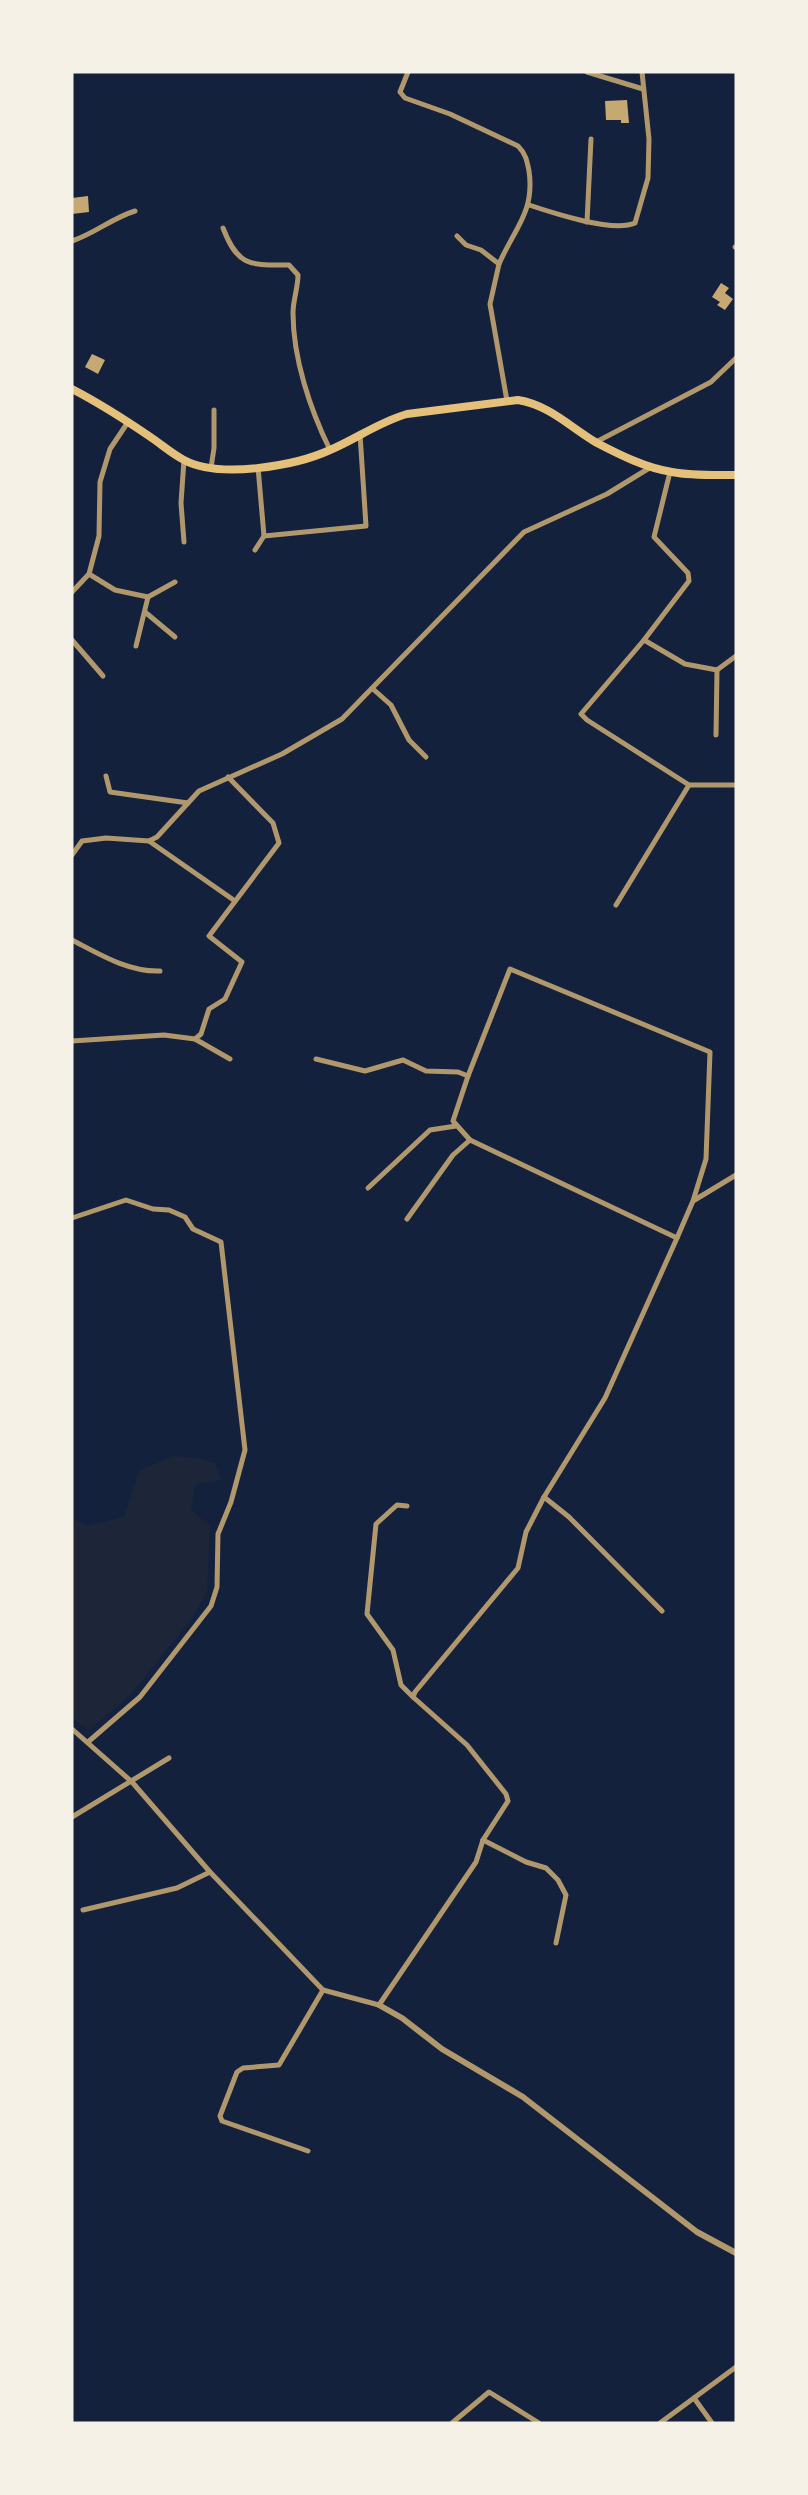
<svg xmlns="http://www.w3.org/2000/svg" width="808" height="2495" font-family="Karla,sans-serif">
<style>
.green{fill:#1d2539}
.building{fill:#c6a872}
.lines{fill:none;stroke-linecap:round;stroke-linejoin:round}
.minor{stroke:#b1986c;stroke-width:5}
.tertiary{stroke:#b1986c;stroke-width:6}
.primary{stroke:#e5c07b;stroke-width:8}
</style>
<rect width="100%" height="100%" fill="#14213d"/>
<path class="green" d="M173 1456 196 1458 215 1463 221 1480 195 1485 191 1510 210 1526 207 1592 189 1622 130 1695 89 1730 72 1718V1518L87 1526 124 1517 139 1471Z"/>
<g class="building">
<path d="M627 100 629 123H621V120H606L605 101Z"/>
<path d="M88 196 89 212 72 214V198Z"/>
<path d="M721 283 729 288 725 293 733 299 725 310 717 305 720 302 712 297Z"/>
<path d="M92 354 105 360 98 374 85 367Z"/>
</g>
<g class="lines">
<g class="minor">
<path d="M408 72 400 92 405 98 450 114 518 146C526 154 527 161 529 171 535 212 514 229 499 264"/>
<path d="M587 72 643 89"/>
<path d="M529 205C553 213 613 233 635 223L648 178 649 139 642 72"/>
<path d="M587 222 591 139"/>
<path d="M223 228C238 267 250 265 289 265L298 275C298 288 293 300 293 313 293 358 310 409 330 450"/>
<path d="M457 236 466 245 481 250 499 264 490 304 507 401"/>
<path d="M72 241C94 234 112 218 135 211"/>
<path d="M735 247H736"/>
<path d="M596 442 711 382 736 358"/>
<path d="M184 460 181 503 184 542"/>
<path d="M258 467 264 536 366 526 360 434"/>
<path d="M211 468 214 448V410"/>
<path d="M255 550 264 536"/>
<path d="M89 574 115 590 148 597 175 582"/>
<path d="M72 592 89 574 99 536 100 482 110 449 128 422"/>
<path d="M145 612 175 637"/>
<path d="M72 640 103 676"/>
<path d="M644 640 685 664 717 670 736 656"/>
<path d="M136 646 148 597"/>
<path d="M373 689 391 705 409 740 426 757"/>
<path d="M716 735 717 670"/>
<path d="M106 776 110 792 188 803"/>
<path d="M689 785H736"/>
<path d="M149 841 235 901"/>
<path d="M72 855 82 841 106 838 149 841 157 837 199 791 282 754 342 719 524 532 607 494 651 467"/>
<path d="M616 905 689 785 587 720 581 714 644 640 689 581 688 573 654 537 670 472"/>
<path d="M72 940C99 954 128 972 160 971"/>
<path d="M195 1039 201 1034 209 1009 225 999 242 962 209 936 279 843 273 823 228 777"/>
<path d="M72 1041 164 1035 195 1039 230 1059"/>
<path d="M316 1059 365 1071 403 1060 426 1071 458 1072 468 1076"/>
<path d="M368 1188 430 1130 456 1126"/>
<path d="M693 1201 706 1159 710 1052 510 969 468 1076 453 1121 470 1140 677 1238 693 1201 736 1175"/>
<path d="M72 1218 126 1200 153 1209 169 1210 185 1217 193 1229 221 1242 245 1450 231 1502 218 1534 217 1587 211 1606 140 1697 88 1742"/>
<path d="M407 1219 453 1155 470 1140"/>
<path d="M544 1497 569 1517 662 1611"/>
<path d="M407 1506 397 1505 376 1524 367 1614 393 1650 401 1685 413 1697"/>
<path d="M72 1729 132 1782 210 1872 323 1990 379 2005 476 1862 483 1840 508 1801 506 1794 467 1745 413 1697 415 1692 518 1568 526 1532 544 1497 605 1398 677 1238"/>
<path d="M72 1817 169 1758"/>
<path d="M483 1840 526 1862 546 1868 558 1880 566 1895 556 1943"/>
<path d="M83 1910 177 1888 210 1872"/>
<path d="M308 2151 222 2121 220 2116 237 2072 243 2068 279 2065 323 1990"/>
<path d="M694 2398 712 2423"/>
<path d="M452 2423 489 2392 539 2423"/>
<path d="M660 2423 736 2367"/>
</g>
<path class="tertiary" d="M379 2005 402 2018 442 2049 523 2097 697 2232 736 2253"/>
<path class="primary" d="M72 389C99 403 124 419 149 436 161 444 172 454 184 460 219 479 295 466 330 450 356 439 379 422 407 414L518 400C549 405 570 427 597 443 620 455 646 468 672 472 693 476 715 475 736 475"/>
</g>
<rect width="808" height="2495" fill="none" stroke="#f6f1e7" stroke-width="147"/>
</svg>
